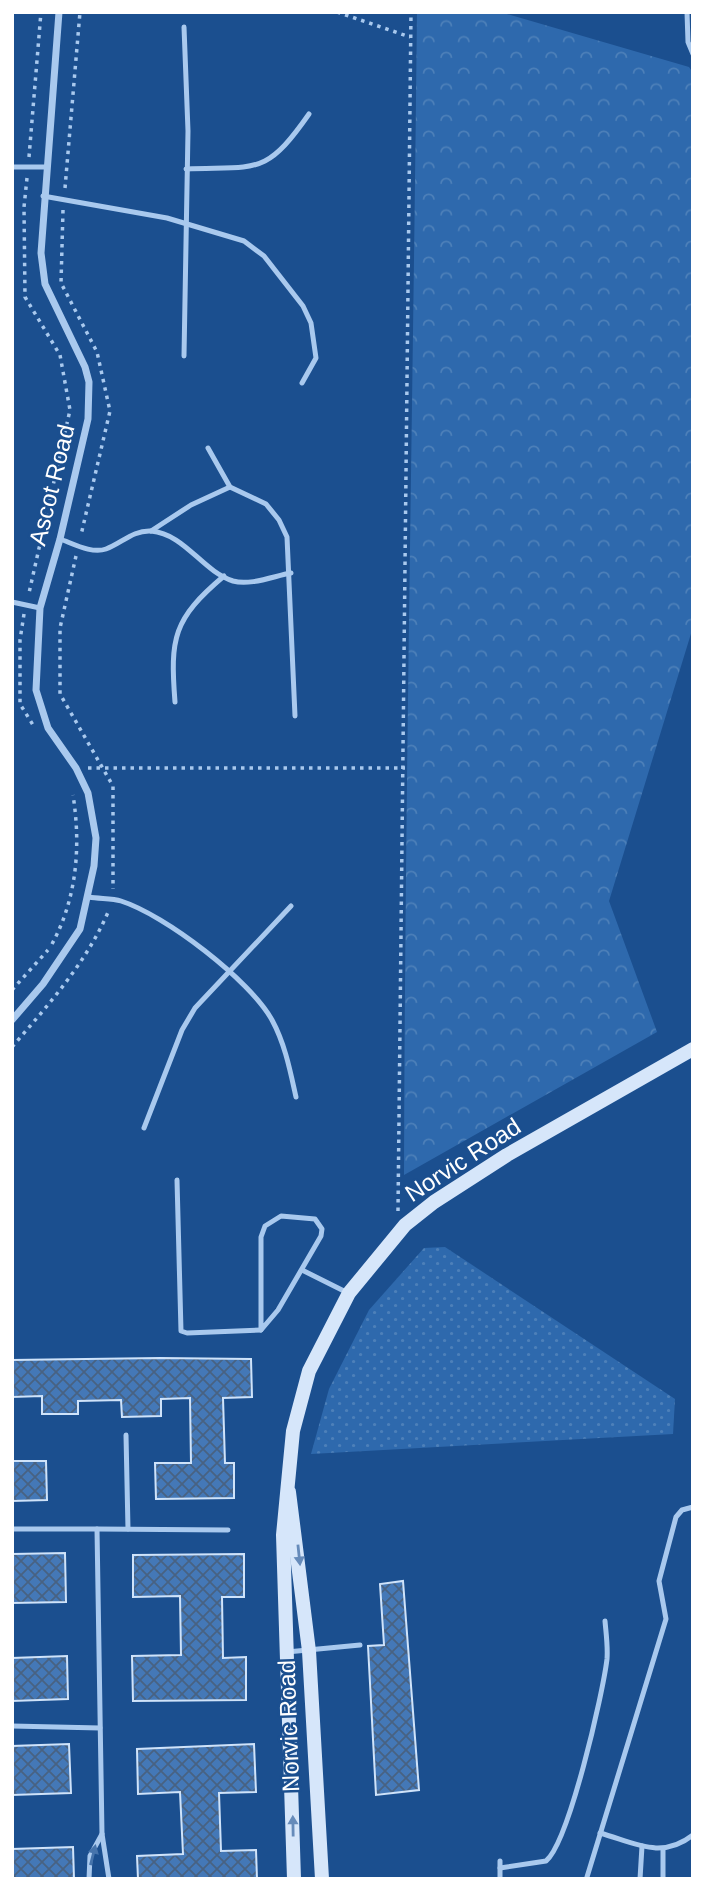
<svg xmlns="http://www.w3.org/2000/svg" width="705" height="1891" font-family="Arial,sans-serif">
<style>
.grass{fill:url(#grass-dots)}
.forest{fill:url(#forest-crowns)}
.building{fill:url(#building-cross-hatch);stroke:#cfe3fa;stroke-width:2}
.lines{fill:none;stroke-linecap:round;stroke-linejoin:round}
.path{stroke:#a9c9ee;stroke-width:3.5;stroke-dasharray:3.5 5;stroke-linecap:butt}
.lane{stroke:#a9c9ee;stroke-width:5}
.street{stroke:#a9c9ee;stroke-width:7}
.secondary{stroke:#d6e6fa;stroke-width:14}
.oneway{fill:#668bba}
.oneway2{fill:#4674ac}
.labels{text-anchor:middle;stroke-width:5;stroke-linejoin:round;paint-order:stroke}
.street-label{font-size:24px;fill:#fff;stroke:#1b4f8f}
</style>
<defs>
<pattern id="grass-dots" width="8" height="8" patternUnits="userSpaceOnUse" patternTransform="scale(1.75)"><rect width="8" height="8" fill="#2e69ad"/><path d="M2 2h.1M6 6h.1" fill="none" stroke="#4d80b9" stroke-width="1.8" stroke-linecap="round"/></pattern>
<pattern id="forest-crowns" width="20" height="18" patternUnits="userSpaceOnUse" patternTransform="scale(1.75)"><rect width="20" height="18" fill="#2e69ad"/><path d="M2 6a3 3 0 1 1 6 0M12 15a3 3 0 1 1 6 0" fill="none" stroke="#4d80b9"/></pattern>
<pattern id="building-cross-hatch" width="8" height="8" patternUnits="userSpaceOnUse" patternTransform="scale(1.75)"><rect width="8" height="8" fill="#4478b7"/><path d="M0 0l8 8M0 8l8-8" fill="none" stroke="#486282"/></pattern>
</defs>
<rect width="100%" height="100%" fill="#1b4f8f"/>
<path class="grass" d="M445 1247 675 1399 673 1434 311 1454 329 1389 369 1310 424 1248Z"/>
<path class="forest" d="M417 12H500L689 67 693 73V627L609 901 657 1032 404 1175C405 787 413 400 417 12Z"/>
<g class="building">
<path d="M160 1358 251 1359 252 1397 223 1398 225 1463H234V1498L156 1499 155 1463H191L190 1398 161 1399V1416L122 1417 121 1400 78 1401V1414H42V1396L12 1397V1360Z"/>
<path d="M12 1461H46L47 1500 12 1501Z"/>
<path d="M65 1553 66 1602 12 1603V1554Z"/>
<path d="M244 1554V1597H222L223 1658 246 1657V1700L133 1701 132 1656 181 1655 180 1596 133 1597V1555Z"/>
<path d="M403 1581 419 1790 376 1795 368 1646 384 1645 380 1584Z"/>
<path d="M67 1656 68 1699 12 1701V1658Z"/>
<path d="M69 1744 71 1793 12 1795V1746Z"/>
<path d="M254 1744 256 1792 219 1793 221 1851 256 1850 257 1879H138L137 1856 183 1854 180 1792 138 1794 137 1749Z"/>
<path d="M73 1847 74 1879H12V1849Z"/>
</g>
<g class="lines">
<g class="path">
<path d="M337 12 410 37"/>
<path d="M29 157 41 12"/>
<path d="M27 178 24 207 25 297 60 355 70 410 29 593"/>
<path d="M65 188 80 12"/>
<path d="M63 210 61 283 97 352 110 411 81 535"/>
<path d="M76 556 60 628V694L113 786V889"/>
<path d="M24 614 20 640V704L33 725"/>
<path d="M88 768H405"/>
<path d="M52 944C77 898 81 846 73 795"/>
<path d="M12 990 48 950"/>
<path d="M12 1047C49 1004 87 962 109 910"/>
<path d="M398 1211 411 12"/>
</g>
<g class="lane">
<path d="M687 12 688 42 693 54"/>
<path d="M184 27 188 131 184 356"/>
<path d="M12 167H46"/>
<path d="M186 169C257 166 265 177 309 114"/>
<path d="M43 196 167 218 244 241 264 256 303 306 311 323 316 358 302 383"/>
<path d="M208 448 230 487 266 504 279 520 287 537 295 716"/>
<path d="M151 531 191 505 230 487"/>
<path d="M60 539C74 544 92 554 106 549 122 543 133 530 151 531 185 534 202 571 233 581 250 586 274 576 291 573"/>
<path d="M12 602 40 608"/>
<path d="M175 702C170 638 173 619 224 576"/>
<path d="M89 897C99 899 112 898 121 901 165 915 250 980 272 1020 285 1044 290 1070 296 1097"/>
<path d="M144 1128 182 1030 195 1008 291 906"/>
<path d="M177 1180 181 1331 187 1333 261 1330"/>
<path d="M281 1216 315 1219 322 1229 321 1236 278 1310 261 1330V1237L265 1226Z"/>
<path d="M302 1270 346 1292"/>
<path d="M126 1435 128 1529"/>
<path d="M12 1529H97L102 1834 109 1879"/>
<path d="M97 1529 228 1530"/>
<path d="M287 1652 360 1645"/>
<path d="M12 1726 100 1728"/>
<path d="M600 1833C635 1843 661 1860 693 1835"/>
<path d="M500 1868 546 1861C569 1842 603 1693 607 1659 608 1646 606 1633 605 1621"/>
<path d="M587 1877 666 1619 659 1581 676 1517 682 1510 693 1507"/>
<path d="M89 1879 90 1856 102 1834"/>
<path d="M500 1879V1861"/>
<path d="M640 1879 642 1846"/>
<path d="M663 1879V1850"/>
</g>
<path class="street" d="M12 1020 43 984 80 929 94 866 96 838 88 793 76 768 48 728 36 690 40 608 60 539 88 419 89 382 85 367 45 284 41 253 59 12"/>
<g class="secondary">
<path d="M289 1492 309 1651 322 1879"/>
<path d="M294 1879 283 1535 293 1431 309 1371 349 1293 405 1225 434 1202 507 1155 693 1049"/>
</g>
</g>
<defs><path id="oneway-solid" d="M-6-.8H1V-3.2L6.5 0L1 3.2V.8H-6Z" transform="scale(1.75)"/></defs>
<g class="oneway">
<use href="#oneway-solid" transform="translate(299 1555) rotate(84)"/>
<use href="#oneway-solid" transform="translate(293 1826) rotate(-91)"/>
</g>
<use class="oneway2" href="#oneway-solid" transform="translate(93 1855) rotate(-76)"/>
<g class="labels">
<g class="street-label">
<text transform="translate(52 485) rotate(-76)" y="8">Ascot Road</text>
<text transform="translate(463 1160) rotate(-33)" y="8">Norvic Road</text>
<text transform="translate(289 1726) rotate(-92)" y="8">Norvic Road</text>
</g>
</g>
<rect width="705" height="1891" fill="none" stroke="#ffffff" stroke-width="28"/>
</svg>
